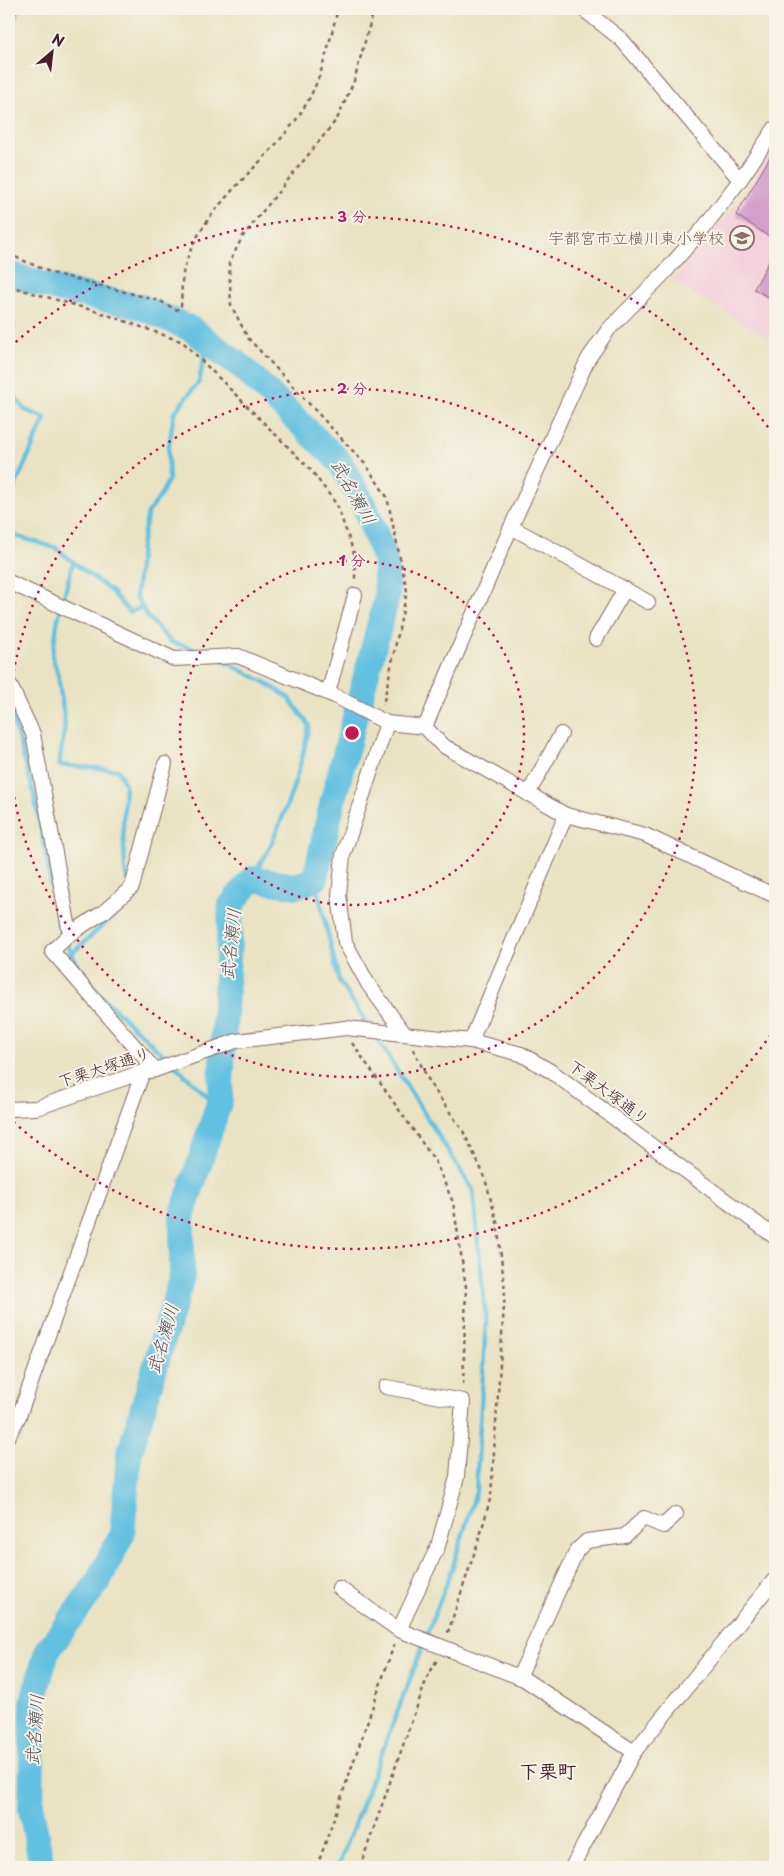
<svg xmlns="http://www.w3.org/2000/svg" width="784" height="1876" font-family="'Playpen Sans','Klee One',sans-serif">
<style>
.built{fill:#f4cfdc}
.lines{fill:none;stroke-linecap:round;stroke-linejoin:round}
.stream{stroke:#62c0e0;stroke-width:4.5}
.river{stroke:#62c0e0;stroke-width:26}
.building{fill:#d2a0cb}
.minor-casing{stroke:#826460;stroke-width:16}
.path{stroke:#826460;stroke-width:2.5;stroke-dasharray:4 4;stroke-linecap:butt}
.minor{stroke:#fff;stroke-width:14}
.ring{fill:none;stroke:#c2185b;stroke-width:2.5;stroke-dasharray:2.5 5}
.labels{text-anchor:middle;stroke-width:4;stroke-linejoin:round;paint-order:stroke}
.education-label{font-size:16px;fill:#785e54;stroke:#f7f3e8;text-anchor:end}
.street-label{font-size:16px;fill:#4a1f2b;stroke:#f7f3e8}
.water-label{font-size:18px;font-style:italic;fill:#514f61;stroke:#f7f3e8}
.quarter-label{font-size:19px;font-weight:bold;fill:#4a1f2b;stroke:#f7f3e8}
.centre{fill:#c2185b;stroke:#f7f3e8;stroke-width:2.5}
.ring-label{font-size:15px;text-anchor:middle;font-weight:bold;fill:#c2185b;stroke:#f7f3e8;stroke-width:4;stroke-linejoin:round;paint-order:stroke}
</style>
<rect width="100%" height="100%" fill="#f7f3e8"/>
<filter id="ink" filterUnits="userSpaceOnUse"><feTurbulence type="fractalNoise" baseFrequency=".02" numOctaves="2"/><feDisplacementMap in="SourceGraphic" scale="10" xChannelSelector="R" yChannelSelector="G"/><feConvolveMatrix kernelMatrix="1 2 1 2 8 2 1 2 1" color-interpolation-filters="sRGB"/></filter>
<filter id="wash" filterUnits="userSpaceOnUse"><feTurbulence type="fractalNoise" baseFrequency=".0096" numOctaves="4" result="noise"/><feDisplacementMap in="SourceGraphic" scale="20" xChannelSelector="R" yChannelSelector="G"/><feGaussianBlur stdDeviation="1.12" result="paint"/><feColorMatrix in="noise" values="0 0 0 0 0 0 0 0 0 0 0 0 0 0 0 0 0 1.4 0 .05"/><feComposite in="paint" operator="in"/></filter>
<g filter="url(#wash)">
<rect width="100%" height="100%" fill="#e9e3c3"/>
<path class="built" d="M775 143V342L673 281 744 194Z"/>
<g class="lines">
<g class="stream">
<path d="M9 37 18 9"/>
<path d="M9 317 14 325 9 333"/>
<path d="M9 389 25 410 45 418 12 493V535L56 548 73 562 58 619 52 656 58 675 65 725 59 765 118 770 125 784 123 827 125 870 129 881"/>
<path d="M73 562 112 592 129 612 142 608"/>
<path d="M205 652 171 642 146 615 136 596 141 546 148 513 159 498 169 479 168 452 174 413 199 382 207 341"/>
<path d="M223 661 263 681 288 697 309 725C302 766 289 804 272 842 267 855 258 866 252 879"/>
<path d="M9 704 34 794 60 930 79 968 105 1000 218 1106"/>
<path d="M315 879 339 981 370 1028"/>
<path d="M71 954 118 912 132 895"/>
<path d="M338 1867 452 1569 476 1492 486 1321 473 1190 374 1034"/>
</g>
<path class="river" d="M9 274 62 290 141 307 191 329 242 367 340 462 365 507 385 559 387 597 333 800 315 879 296 886 252 879 231 905 220 1100 182 1216V1276L129 1455 122 1534 98 1582 47 1651 33 1701 31 1809 42 1867"/>
</g>
<g id="blocks">
<g class="building">
<path d="M775 149V229L770 237 736 215Z"/>
<path d="M775 250V301L754 289Z"/>
</g>
</g>
</g>
<g filter="url(#ink)">
<use href="#blocks" fill-opacity="0" stroke="#826460" stroke-width="1"/>
<g class="lines">
<defs>
<g id="minor">
<path d="M583 9 622 40 740 180"/>
<path d="M9 10V9"/>
<path d="M511 527 648 602"/>
<path d="M9 582 174 659 238 656 335 696 387 723 425 727 511 527 588 359 608 330 664 273 701 231 740 180 775 128"/>
<path d="M596 639 625 589"/>
<path d="M9 683 33 734 70 934 52 951 155 1070"/>
<path d="M328 693 355 595"/>
<path d="M387 723 343 855 339 895 345 942 368 984 404 1033"/>
<path d="M425 727 442 745 566 815 645 835 775 896"/>
<path d="M528 794 561 734"/>
<path d="M70 934 105 911 132 887 165 764"/>
<path d="M471 1041 566 815"/>
<path d="M9 1109 36 1108 143 1072 155 1070 236 1041 346 1028 471 1041 521 1054 552 1072 775 1237"/>
<path d="M386 1387 463 1401 457 1477 438 1546 399 1630"/>
<path d="M9 1435 19 1416 143 1072"/>
<path d="M339 1588 399 1630 524 1679 634 1752"/>
<path d="M519 1677 577 1550 587 1541 625 1536 644 1518 663 1526 676 1514"/>
<path d="M572 1867 634 1752 775 1579"/>
</g>
</defs>
<use href="#minor" class="minor-casing"/>
<g class="path">
<path d="M374 9 354 81 337 119 243 236 229 263 231 305 248 338 366 465 387 497 407 591 383 705"/>
<path d="M9 253 13 256 52 273 160 301 177 310 181 307C182 295 181 280 184 269 202 202 271 163 305 106 323 76 329 42 338 9"/>
<path d="M9 286 105 314 183 342 311 470 337 505 355 556V581"/>
<path d="M352 1043 435 1161 453 1202 466 1287 463 1387"/>
<path d="M413 1049 431 1085 463 1131 484 1175 497 1222 505 1291 491 1496 480 1536 447 1635"/>
<path d="M317 1867 395 1642"/>
<path d="M360 1867 427 1678 437 1660"/>
</g>
<use href="#minor" class="minor"/>
</g>
</g>
<g class="ring">
<circle cx="352" cy="733" r="172"/>
<path d="M9 709A344 344 0 1 1 9 757"/>
<path d="M775 1029A516 516 0 0 1 10 1119M10 347A516 516 0 0 1 775 437"/>
</g>
<defs>
<symbol id="school-ring" viewBox="-11 -11 22 22"><circle r="9.5" fill="#f7f3e8" stroke="#8d6e63" stroke-width="1.5"/><path d="M0-5L7-2L0 1L-7-2ZM-4 1L0 2.5L4 1V4Q0 6-4 4Z" fill="#8d6e63"/></symbol>
</defs>
<g fill-rule="evenodd">
<use href="#school-ring" x="728" y="224" width="28" height="28"/>
</g>
<g class="labels">
<g class="education-label">
<text x="724" y="244">宇都宮市立横川東小学校</text>
</g>
<g class="street-label">
<text transform="translate(104 1067) rotate(-18)" y="6">下栗大塚通り</text>
<text transform="translate(609 1092) rotate(37)" y="6">下栗大塚通り</text>
</g>
<g class="water-label">
<text transform="translate(353 492) rotate(61)" y="6">武名瀬川</text>
<text transform="translate(231 944) rotate(-84)" y="6">武名瀬川</text>
<text transform="translate(163 1339) rotate(-74)" y="6">武名瀬川</text>
<text transform="translate(35 1730) rotate(-86)" y="6">武名瀬川</text>
</g>
<g class="quarter-label">
<text x="548" y="1778">下栗町</text>
</g>
</g>
<circle cx="352" cy="733" r="8" class="centre"/>
<g class="ring-label">
<text x="352" y="222">3 分</text>
<text x="352" y="394">2 分</text>
<text x="352" y="566">1 分</text>
</g>
<rect width="784" height="1876" fill="none" stroke="#f7f3e8" stroke-width="30"/>
<g transform="translate(52 52) rotate(28)" stroke="#f7f3e8" stroke-width="4" paint-order="stroke">
<path d="M0-4L9 19L0 12L-9 19Z" fill="#4a1f2b"/>
<text y="-8" font-size="14" font-weight="bold" text-anchor="middle" fill="#4a1f2b">N</text>
</g>
</svg>
